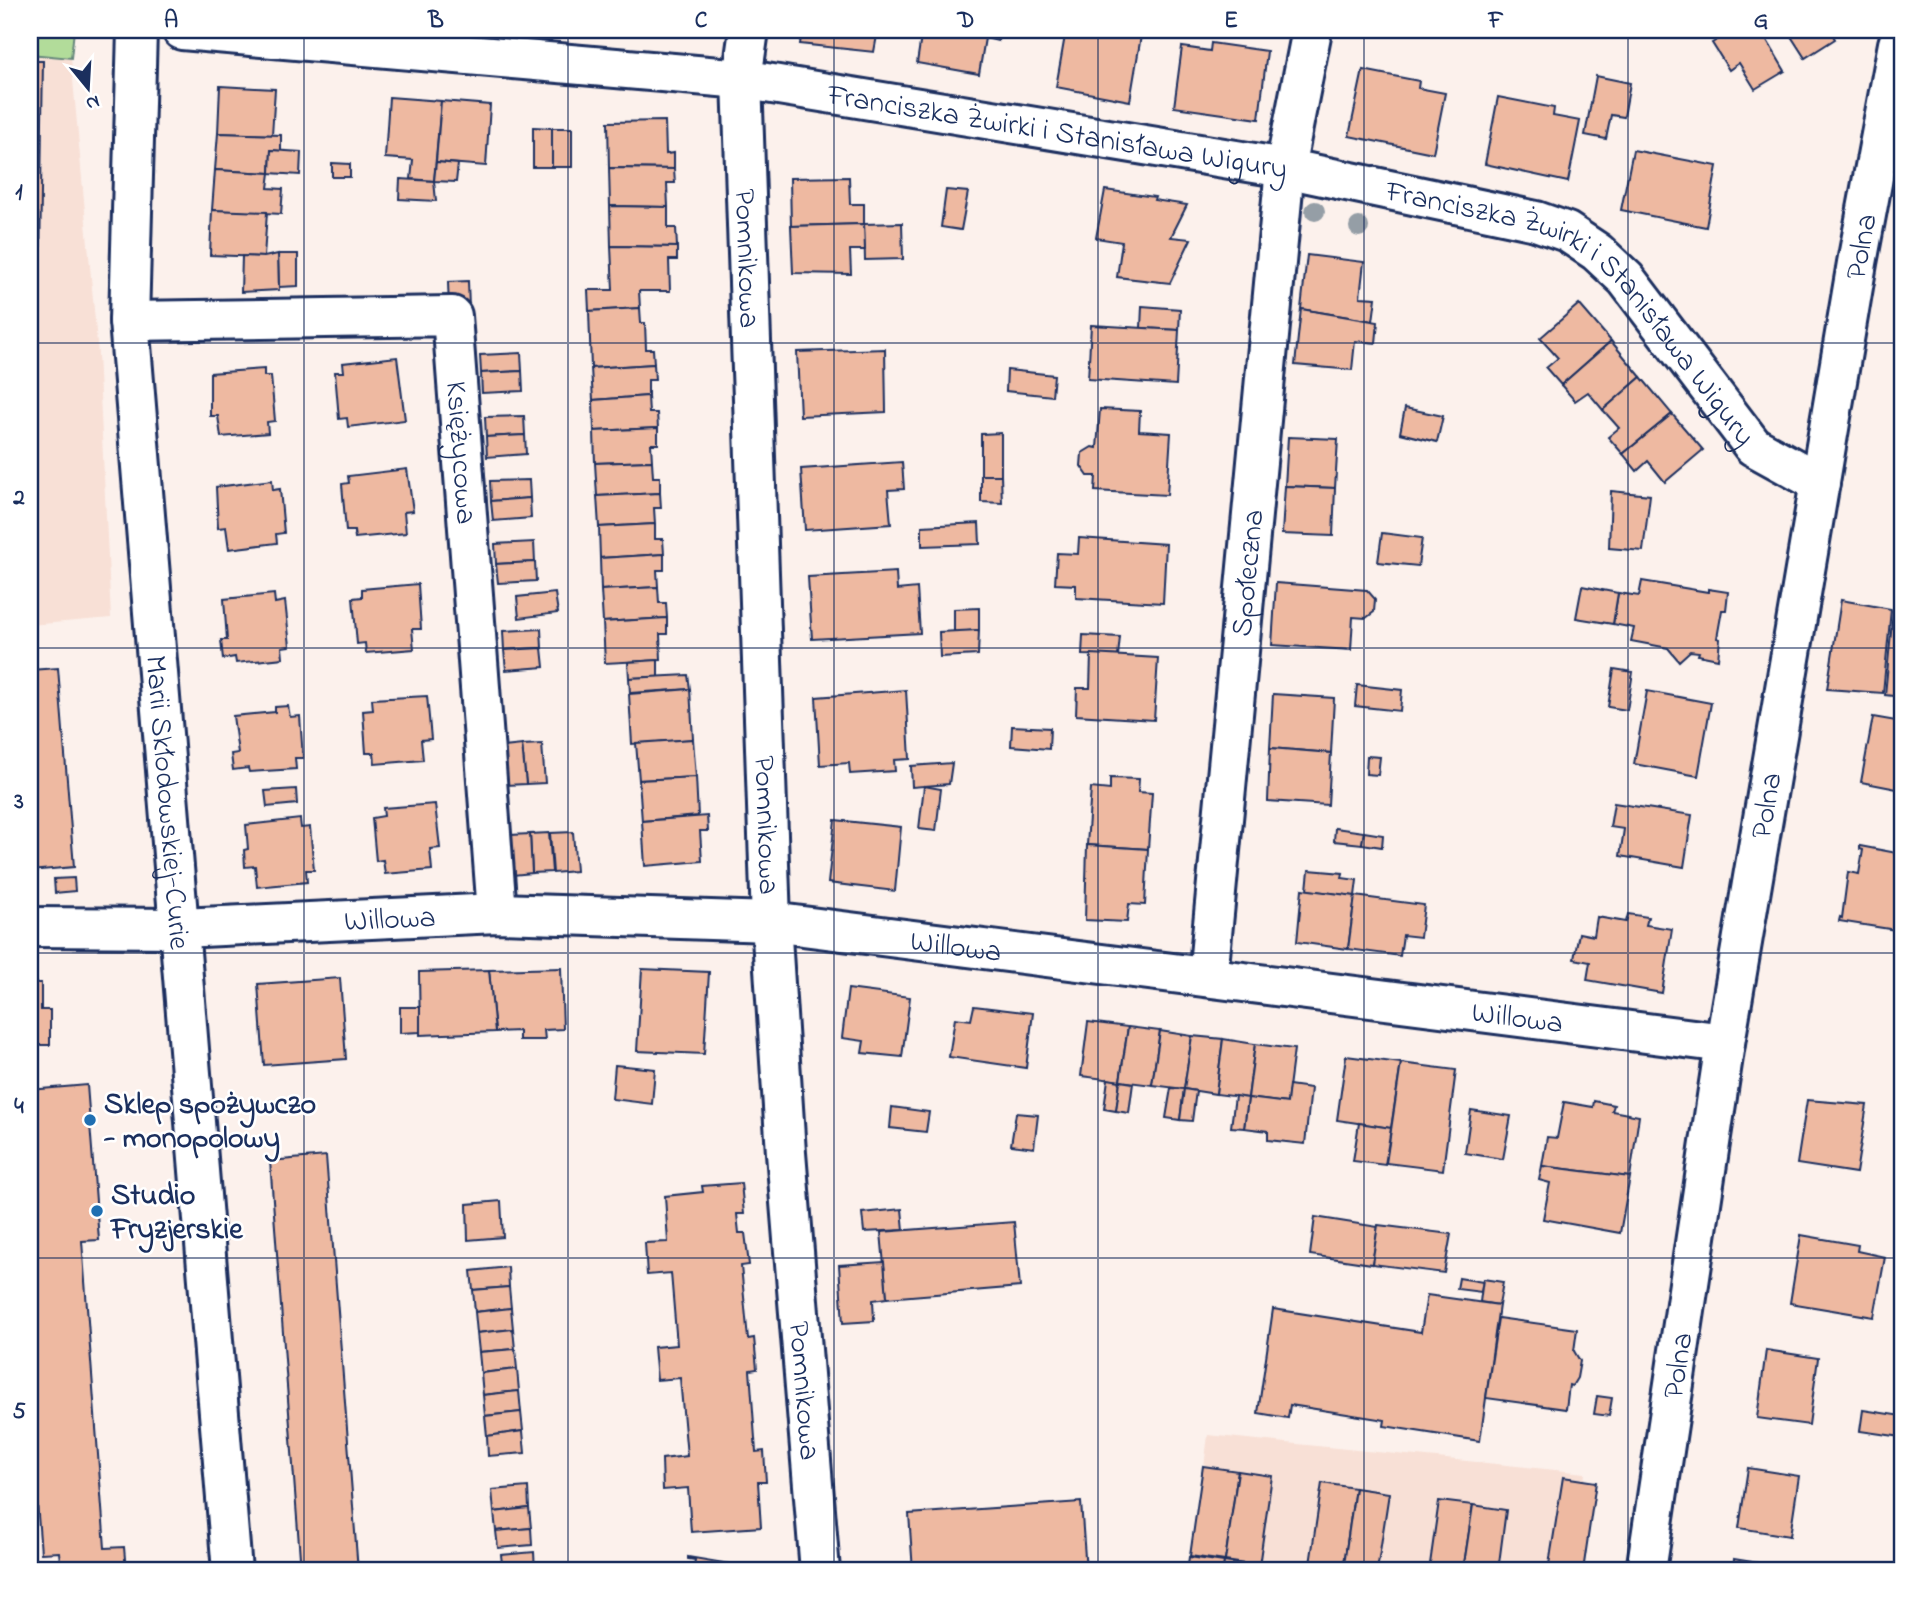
<svg xmlns="http://www.w3.org/2000/svg" width="1932" height="1601" font-family="'Indie Flower',sans-serif">
<style>
.built{fill:#f8e0d6}
.green{fill:#b2dc9a;stroke:#66867c;stroke-width:2}
.building{fill:#eeb9a1;stroke:#1b2f5e;stroke-width:2}
.lines{fill:none;stroke-linecap:round;stroke-linejoin:round}
.street-casing{stroke:#1b2f5e;stroke-width:44}
.street{stroke:#fff;stroke-width:38}
.tree{fill:#959ea6}
.grid{fill:none;stroke:#1b2f5e;stroke-width:2;stroke-opacity:0.55}
.poi-dot{fill:#1f6fb2;stroke:#fff;stroke-width:2.5}
.labels{text-anchor:middle;stroke-width:5;stroke-linejoin:round;paint-order:stroke}
.street-label{font-size:30px;fill:#1b2f5e;stroke:#fff}
.poi-label{font-size:30px;font-weight:bold;fill:#1b2f5e;stroke:#fff;text-anchor:start}
.neatline{fill:none;stroke:#1b2f5e;stroke-width:2.5}
.grid-label{font-size:23px;text-anchor:middle;font-weight:bold;fill:#1b2f5e}
</style>
<rect width="100%" height="100%" fill="#fcf1ec"/>
<filter id="ink" filterUnits="userSpaceOnUse"><feTurbulence type="fractalNoise" baseFrequency=".0143" numOctaves="2"/><feDisplacementMap in="SourceGraphic" scale="14" xChannelSelector="R" yChannelSelector="G"/><feConvolveMatrix kernelMatrix="1 2 1 2 8 2 1 2 1" color-interpolation-filters="sRGB"/></filter>
<g filter="url(#ink)">
<g class="built">
<path d="M30 54 71 58 98 354 111 618 30 625Z"/>
<path d="M1208 1435 1585 1473 1575 1571H1191Z"/>
</g>
<path class="green" d="M30 30H74L71 58 30 54Z"/>
<g class="building">
<path d="M802 30H878L874 52 800 44Z"/>
<path d="M922 30H1000L998 41 985 38 979 74 917 63Z"/>
<path d="M1066 30 1079 33V30H1142L1130 101 1056 87Z"/>
<path d="M1718 30H1761L1785 71 1755 89 1739 63 1729 70 1712 43 1722 37Z"/>
<path d="M1787 30H1830L1835 39 1805 58Z"/>
<path d="M1211 43 1267 51 1259 119 1174 107 1182 47 1210 51Z"/>
<path d="M30 61H43L42 123H30Z"/>
<path d="M1363 70 1419 81 1418 88 1445 93 1433 153 1349 136Z"/>
<path d="M1596 76 1630 83 1624 117 1611 115 1606 139 1585 135Z"/>
<path d="M220 86 275 89 272 135 218 133Z"/>
<path d="M389 97 441 101 434 181 411 179 413 160 385 158Z"/>
<path d="M1498 97 1554 108 1553 116 1580 121 1568 182 1485 164Z"/>
<path d="M441 101 490 105 486 166 436 162Z"/>
<path d="M665 121 666 154 674 153V169L609 168 608 122Z"/>
<path d="M30 123H42L40 262H37L36 287 30 288Z"/>
<path d="M533 127 552 128V167H533Z"/>
<rect x="552" y="128" width="20" height="39"/>
<path d="M218 133 281 135V151L271 150 270 173 215 170Z"/>
<path d="M271 150 301 152 300 175 270 173Z"/>
<path d="M1633 150 1717 166 1706 227 1621 210Z"/>
<path d="M436 162 458 164 456 182 434 181Z"/>
<path d="M332 163 350 164V177H332Z"/>
<path d="M609 168 674 169 675 183H667L668 207 610 206Z"/>
<path d="M215 170 270 173 268 188 283 189 281 214 212 210Z"/>
<path d="M849 177 850 204H864V224L791 226 790 178Z"/>
<path d="M400 179 434 181 436 201 399 199Z"/>
<path d="M946 190 968 192 961 230 941 227Z"/>
<path d="M1105 190 1155 197 1154 200 1187 205 1171 237 1191 239 1170 283 1117 277 1122 242 1096 238Z"/>
<path d="M610 206 668 207V228H676L677 247 611 246Z"/>
<path d="M212 210 267 212 264 257 210 255Z"/>
<path d="M902 223 903 259 865 260 864 224Z"/>
<path d="M864 224 865 250H850L851 274 793 273 791 226Z"/>
<path d="M611 246 677 247V260H669L670 291H639L640 308 589 311 588 290H613Z"/>
<path d="M278 254H298V286L279 287Z"/>
<path d="M278 254 279 290 241 292 242 256 264 257Z"/>
<path d="M1307 255 1364 262 1360 297 1376 298 1373 321 1301 309Z"/>
<path d="M468 281 469 308 449 309 448 282Z"/>
<path d="M1579 304 1611 341 1561 385 1546 368 1558 358 1540 338Z"/>
<path d="M1142 306 1180 309 1179 330 1141 328Z"/>
<path d="M640 308 641 323H645L646 349H653L654 364 591 368 589 311Z"/>
<path d="M1301 309 1378 322 1376 343 1355 341 1352 370 1295 365Z"/>
<path d="M1091 325 1179 330 1176 385 1088 379Z"/>
<path d="M1611 341 1641 377 1603 410 1588 392 1575 401 1561 385Z"/>
<path d="M885 349 886 412 800 416 797 352Z"/>
<path d="M521 353 522 371 481 373 480 355Z"/>
<path d="M397 357 405 420 348 427 347 418 339 419 335 372H344L343 363Z"/>
<path d="M654 364 655 380H648V396L593 400 591 368Z"/>
<path d="M264 369V376H271L275 421 267 422 268 433 221 437 218 416H210V373Z"/>
<path d="M1007 370 1054 375 1052 396 1006 391Z"/>
<path d="M522 371 523 391 482 393 481 373Z"/>
<path d="M1641 377 1672 414 1623 454 1608 437 1619 428 1603 410Z"/>
<path d="M648 396 649 413H657L658 428 594 431 593 400Z"/>
<path d="M1405 408 1443 416 1437 442 1400 433Z"/>
<path d="M1100 409 1140 411 1139 431 1171 433 1167 495 1095 491 1096 476H1088L1081 466 1082 453 1092 447 1097 448Z"/>
<path d="M1672 414 1703 450 1665 482 1648 461 1637 471 1623 454Z"/>
<path d="M524 416 525 435 486 437 485 417Z"/>
<path d="M658 428V444H651L652 461 595 463 594 431Z"/>
<path d="M1001 433V475H981V434Z"/>
<path d="M525 435 526 454 487 457 486 437Z"/>
<path d="M1288 437 1338 439 1335 488 1285 486Z"/>
<path d="M652 461 653 477H660V493L597 496 595 463Z"/>
<path d="M902 462 904 489 888 490 891 524 805 530 801 469Z"/>
<path d="M407 469 413 511 404 512 406 533 355 538 354 531H346L342 484 349 483 348 476Z"/>
<path d="M981 475H1001L1002 503 981 502Z"/>
<path d="M272 480 273 490 280 489 284 533 276 534 277 543 229 549 226 527 218 528 216 487Z"/>
<path d="M529 480 530 498 491 501 490 481Z"/>
<path d="M1285 486 1335 488 1333 536 1282 534Z"/>
<path d="M1611 491 1650 495 1643 551 1609 548Z"/>
<path d="M660 493 661 508H654L655 524 599 527 597 496Z"/>
<path d="M530 498 531 518 493 521 491 501Z"/>
<path d="M979 523 980 544 922 546V526Z"/>
<path d="M655 524V539H663L664 554 600 558 599 527Z"/>
<path d="M1382 533 1422 538 1418 566 1378 562Z"/>
<path d="M1079 538 1166 544 1163 603 1076 598V585L1055 584 1057 553 1078 554Z"/>
<path d="M534 542 535 562 496 564 495 544Z"/>
<path d="M664 554V570H657L658 587 601 590 600 558Z"/>
<path d="M535 562 536 581 498 583 496 564Z"/>
<path d="M896 572 897 590 917 588 920 633 812 639 808 577Z"/>
<path d="M1642 581 1708 592V589L1728 592 1726 610H1722L1717 638 1720 639 1718 659 1698 655 1699 652 1690 651 1679 661 1668 648 1631 641 1634 628 1613 624 1618 593 1639 596Z"/>
<path d="M1276 583 1367 590 1375 599 1374 612 1366 618 1353 617 1351 650 1272 645Z"/>
<path d="M418 584 421 629H412L414 649 366 653 365 643 357 644 353 598 362 597V589Z"/>
<path d="M1582 586 1618 593 1613 624 1576 618Z"/>
<path d="M658 587 659 603H666L667 618 603 622 601 590Z"/>
<path d="M555 593 558 613 519 618 517 597Z"/>
<path d="M274 594 275 603 285 601 290 646 282 647 283 658 236 663 235 657 223 659 221 640H227L224 599Z"/>
<path d="M1841 600 1891 609 1883 693 1827 689Z"/>
<path d="M979 608V630L954 632V609Z"/>
<path d="M1893 611 1902 612V697L1885 695Z"/>
<path d="M667 618V634H660L661 660 605 663 603 622Z"/>
<path d="M541 629 542 648 504 650 503 631Z"/>
<path d="M979 630 978 655 940 657 939 632Z"/>
<path d="M1083 635 1120 637 1118 656 1082 655Z"/>
<path d="M542 648 544 667 506 670 504 650Z"/>
<path d="M1091 654 1158 658 1154 720 1076 715 1077 688H1090Z"/>
<path d="M658 660V677L629 678 628 662Z"/>
<path d="M58 668 74 867 30 871V670Z"/>
<path d="M1614 669 1633 672 1627 710 1608 707Z"/>
<path d="M688 675 690 689 630 693 629 678Z"/>
<path d="M1357 685 1402 690 1400 711 1355 706Z"/>
<path d="M690 689 693 739 632 744 629 694Z"/>
<path d="M906 690 910 759 894 760 895 771 850 774 849 763 820 765 816 697Z"/>
<path d="M1647 691 1711 703 1698 776 1634 764Z"/>
<path d="M1273 694 1334 698 1331 753 1270 748Z"/>
<path d="M427 696 431 739 421 740 423 760 375 764 374 753H366L363 711 373 710 372 699Z"/>
<path d="M288 706 290 717 300 716 303 758H295L296 769 249 772 248 768 233 770 231 754 238 753 233 716 275 712V707Z"/>
<path d="M1873 717 1902 722V790L1861 782Z"/>
<path d="M1012 726 1050 728 1049 749 1011 746Z"/>
<path d="M693 739 696 777 639 780 636 743Z"/>
<path d="M542 744 545 783 526 784 522 745Z"/>
<path d="M522 745 526 784 506 785 504 747Z"/>
<path d="M1270 748 1331 753 1328 805 1268 801Z"/>
<path d="M1367 756 1380 757 1378 775 1366 774Z"/>
<path d="M952 763 949 784 912 787 911 766Z"/>
<path d="M696 777 698 816 642 821 639 780Z"/>
<path d="M1110 778 1139 779 1138 792 1152 793 1148 849 1087 845 1091 788 1110 790Z"/>
<path d="M924 786 941 789 936 831 919 829Z"/>
<path d="M296 789 297 804 267 807 265 791Z"/>
<path d="M1614 803 1692 815 1684 867 1620 856 1624 829 1610 827Z"/>
<path d="M435 804 440 848 430 849 432 870 385 874 383 860 376 861 372 818 384 816 383 808Z"/>
<path d="M707 816 708 831H700L702 861 645 866 642 821Z"/>
<path d="M300 819 301 828 310 827 314 870H306L307 882 257 887 255 866 245 867 244 850 248 849 246 825Z"/>
<path d="M835 820 901 827 895 891 828 883Z"/>
<path d="M1335 828 1364 832 1362 844 1334 841Z"/>
<path d="M573 832 576 871 553 873 550 833Z"/>
<path d="M1364 832 1383 835 1382 847 1362 844Z"/>
<path d="M549 833 552 872 532 873 530 834Z"/>
<path d="M530 834 532 873 513 875 510 835Z"/>
<path d="M1087 845 1148 849 1145 905 1129 904 1127 922 1085 920Z"/>
<path d="M1860 846 1902 854V931L1839 921 1840 917 1842 918 1848 872 1859 874 1863 850 1860 849Z"/>
<path d="M1309 870 1343 873 1342 878 1357 880 1355 896 1307 890Z"/>
<path d="M74 878 75 891 55 893 54 879Z"/>
<path d="M1302 889 1355 896 1348 949 1297 942Z"/>
<path d="M1355 896 1424 905 1420 937 1403 935 1400 956 1348 949Z"/>
<path d="M1628 914 1648 917 1646 925 1672 929 1662 993 1587 980 1590 962 1574 959 1579 933 1594 936 1597 917 1626 922Z"/>
<path d="M561 968 563 1029 544 1030 545 1040H519V1031L495 1032 489 970Z"/>
<path d="M642 969 709 972 704 1054 637 1051Z"/>
<path d="M489 970 495 1032 420 1035 419 972Z"/>
<path d="M340 978 346 1059 264 1065 258 984Z"/>
<path d="M30 983H41V1010H50V1045H30Z"/>
<path d="M848 989 910 997 902 1057 862 1053 864 1041 842 1038Z"/>
<path d="M974 1006 1033 1013 1026 1068 949 1057 955 1018 971 1020Z"/>
<path d="M400 1007H420V1032L400 1033Z"/>
<path d="M1088 1022 1128 1027 1120 1081 1081 1076Z"/>
<path d="M1128 1027 1160 1031 1152 1085 1120 1081Z"/>
<path d="M1160 1031 1192 1036 1184 1089 1152 1085Z"/>
<path d="M1192 1036 1223 1039 1216 1094 1184 1089Z"/>
<path d="M1223 1039 1255 1044 1248 1098 1216 1094Z"/>
<path d="M1255 1044 1294 1049 1287 1103 1248 1098Z"/>
<path d="M1346 1056 1401 1063 1391 1128 1337 1120Z"/>
<path d="M1401 1063 1456 1070 1443 1170 1386 1163Z"/>
<path d="M615 1065 655 1069 652 1104 612 1099Z"/>
<path d="M1108 1079 1120 1081 1116 1111 1104 1109Z"/>
<path d="M1120 1081 1133 1083 1129 1113 1116 1111Z"/>
<path d="M87 1085 99 1240 82 1241 105 1548 124 1547 126 1571H61L59 1552 41 1553 30 1413V1245L34 1244 30 1189V1090Z"/>
<path d="M1289 1085 1311 1088 1305 1144 1268 1140V1131L1244 1128 1248 1098 1287 1103Z"/>
<path d="M1171 1088 1184 1089 1180 1120 1166 1118Z"/>
<path d="M1184 1089 1196 1091 1192 1121 1180 1120Z"/>
<path d="M1235 1096 1248 1098 1244 1128 1231 1127Z"/>
<path d="M1807 1100 1867 1105 1856 1173 1797 1164Z"/>
<path d="M1594 1101 1614 1105 1612 1111 1639 1116 1630 1177 1542 1166 1547 1137 1557 1138 1564 1102 1593 1107Z"/>
<path d="M892 1107 929 1112 926 1132 890 1128Z"/>
<path d="M1471 1110 1511 1116 1503 1159 1465 1153Z"/>
<path d="M1016 1113 1038 1115 1034 1148 1011 1145Z"/>
<path d="M1359 1123 1391 1128 1385 1165 1353 1161Z"/>
<path d="M326 1156 358 1571H301L270 1161Z"/>
<path d="M1542 1166 1630 1177 1620 1233 1543 1219 1550 1183 1539 1180Z"/>
<path d="M741 1183 744 1214H737L739 1233H745L749 1265 741 1266 744 1297 748 1339 754 1338 757 1369 750 1370 756 1452 764 1451 766 1482H758L761 1527 691 1532 688 1488 663 1490 662 1459 687 1456 680 1378 657 1380 654 1347 677 1345 671 1273 647 1275 645 1243 668 1242 665 1196 703 1192 702 1186Z"/>
<path d="M501 1201 503 1237 468 1240 467 1204Z"/>
<path d="M902 1209 904 1230 864 1232 862 1213Z"/>
<path d="M1315 1217 1378 1227 1372 1264 1310 1255Z"/>
<path d="M1014 1222 1020 1287 887 1298 881 1232Z"/>
<path d="M1378 1225 1451 1234 1444 1273 1372 1264Z"/>
<path d="M1801 1235 1858 1245 1857 1251 1885 1257 1874 1317 1790 1303Z"/>
<path d="M884 1262 887 1298 873 1300 874 1321 843 1323 839 1265Z"/>
<path d="M508 1267 509 1287 473 1290 471 1271Z"/>
<path d="M1459 1278 1483 1282 1481 1292 1457 1289Z"/>
<path d="M1483 1279 1503 1282 1499 1305 1480 1302Z"/>
<path d="M509 1287 511 1308 475 1312 473 1290Z"/>
<path d="M1427 1295 1499 1305 1480 1441 1384 1426 1385 1420 1290 1405 1288 1418 1258 1413 1273 1309 1421 1332Z"/>
<path d="M511 1308 513 1329 477 1333 475 1312Z"/>
<path d="M1498 1318 1577 1329 1574 1351 1580 1361 1577 1378 1572 1386 1569 1385 1566 1409 1486 1398Z"/>
<path d="M513 1329 515 1349 479 1352 477 1333Z"/>
<path d="M515 1349 517 1369 481 1373 479 1352Z"/>
<path d="M1766 1350 1818 1358 1809 1425 1757 1418Z"/>
<path d="M517 1369 519 1391 483 1395 481 1373Z"/>
<path d="M519 1391 521 1412 485 1416 483 1395Z"/>
<path d="M1597 1396 1612 1398 1609 1416 1594 1414Z"/>
<path d="M1863 1410 1902 1416V1437L1860 1431Z"/>
<path d="M521 1412 523 1431 487 1436 485 1416Z"/>
<path d="M523 1431 525 1453 488 1456 487 1436Z"/>
<path d="M1203 1466 1238 1471 1225 1561 1190 1556Z"/>
<path d="M1748 1468 1799 1476 1790 1536 1739 1528Z"/>
<path d="M1238 1471 1272 1476 1259 1566 1225 1561Z"/>
<path d="M1563 1477 1596 1482 1583 1571H1548Z"/>
<path d="M1322 1483 1355 1488 1343 1571H1309Z"/>
<path d="M528 1487 529 1508 494 1512 492 1490Z"/>
<path d="M1355 1488 1389 1493 1377 1571H1343Z"/>
<path d="M1439 1501 1473 1505 1463 1571H1429Z"/>
<path d="M1081 1502 1086 1571H913L909 1514Z"/>
<path d="M1473 1505 1506 1510 1498 1571H1463Z"/>
<path d="M529 1508 531 1528 496 1531 494 1512Z"/>
<path d="M531 1528 532 1545 498 1548 496 1531Z"/>
<path d="M534 1552 535 1571H503L501 1555Z"/>
<path d="M688 1557 766 1570V1571H693L695 1560 688 1559Z"/>
<path d="M1189 1557 1224 1562 1223 1571H1187Z"/>
<path d="M1734 1559 1790 1568V1571H1733Z"/>
<path d="M1224 1562 1258 1567V1571H1223Z"/>
</g>
<g class="lines">
<defs>
<g id="street">
<path id="s1" d="M137 30 129 321 232 1571"/>
<path id="s2" d="M182 30 742 79 1285 168 1536 221 1567 232 1597 252 1626 279 1753 446 1820 483"/>
<path id="s3" d="M749 30 742 79 771 922 786 1153 820 1571"/>
<path id="s4" d="M129 321 452 316 497 913"/>
<path id="s5" d="M30 927 181 928 497 913 771 922 1725 1043"/>
<path id="s6" d="M1208 977 1285 168 1312 30"/>
<path id="s7" d="M1646 1571 1725 1043 1857 263 1898 44 1902 42"/>
</g>
</defs>
<use href="#street" class="street-casing"/>
<use href="#street" class="street"/>
</g>
<g class="tree">
<circle cx="1315" cy="211" r="10"/>
<circle cx="1359" cy="227" r="10"/>
</g>
</g>
<path class="grid" d="M304 30V1571M568 30V1571M834 30V1571M1098 30V1571M1364 30V1571M1628 30V1571M30 343H1902M30 648H1902M30 953H1902M30 1258H1902"/>
<g class="poi-dot">
<circle cx="90" cy="1120" r="7"/>
<circle cx="97" cy="1211" r="7"/>
</g>
<g class="labels">
<g class="street-label">
<text dy="10" stroke="none"><textPath href="#s2" startOffset="882">Franciszka Żwirki i Stanisława Wigury</textPath></text>
<text dy="10" stroke="none"><textPath href="#s7" startOffset="1342">Polna</textPath></text>
<text dy="10" stroke="none"><textPath href="#s3" startOffset="229">Pomnikowa</textPath></text>
<text dy="10" stroke="none"><textPath href="#s2" startOffset="1449">Franciszka Żwirki i Stanisława Wigury</textPath></text>
<text dy="10" stroke="none"><textPath href="#s4" startOffset="460">Księżycowa</textPath></text>
<text dy="10" stroke="none"><textPath href="#s6" startOffset="406">Społeczna</textPath></text>
<text dy="10" stroke="none"><textPath href="#s1" startOffset="774">Marii Skłodowskiej-Curie</textPath></text>
<text dy="10" stroke="none"><textPath href="#s7" startOffset="775">Polna</textPath></text>
<text dy="10" stroke="none"><textPath href="#s3" startOffset="796">Pomnikowa</textPath></text>
<text dy="10" stroke="none"><textPath href="#s5" startOffset="360">Willowa</textPath></text>
<text dy="10" stroke="none"><textPath href="#s5" startOffset="928">Willowa</textPath></text>
<text dy="10" stroke="none"><textPath href="#s5" startOffset="1494">Willowa</textPath></text>
<text dy="10" stroke="none"><textPath href="#s7" startOffset="208">Polna</textPath></text>
<text dy="10" stroke="none"><textPath href="#s3" startOffset="1363">Pomnikowa</textPath></text>
</g>
<g class="poi-label">
<text x="104" y="1113">Sklep spożywczo<tspan x="104" dy="34">- monopolowy</tspan></text>
<text x="111" y="1204">Studio<tspan x="111" dy="34">Fryzjerskie</tspan></text>
</g>
</g>
<rect width="1932" height="1601" fill="none" stroke="#fff" stroke-width="77"/>
<g transform="translate(88 88) rotate(162)" stroke="#ffffff" stroke-width="5" paint-order="stroke">
<path d="M0-5L12 26L0 18L-12 26Z" fill="#1b2f5e"/>
<text y="-10" font-size="19" font-weight="bold" text-anchor="middle" fill="#1b2f5e">N</text>
</g>
<rect x="38" y="38" width="1856" height="1524" class="neatline"/>
<g class="grid-label">
<text x="171" y="27">A</text>
<text x="436" y="27">B</text>
<text x="701" y="27">C</text>
<text x="966" y="27">D</text>
<text x="1231" y="27">E</text>
<text x="1496" y="27">F</text>
<text x="1761" y="27">G</text>
<text x="19" y="199">1</text>
<text x="19" y="504">2</text>
<text x="19" y="808">3</text>
<text x="19" y="1113">4</text>
<text x="19" y="1418">5</text>
</g>
</svg>
